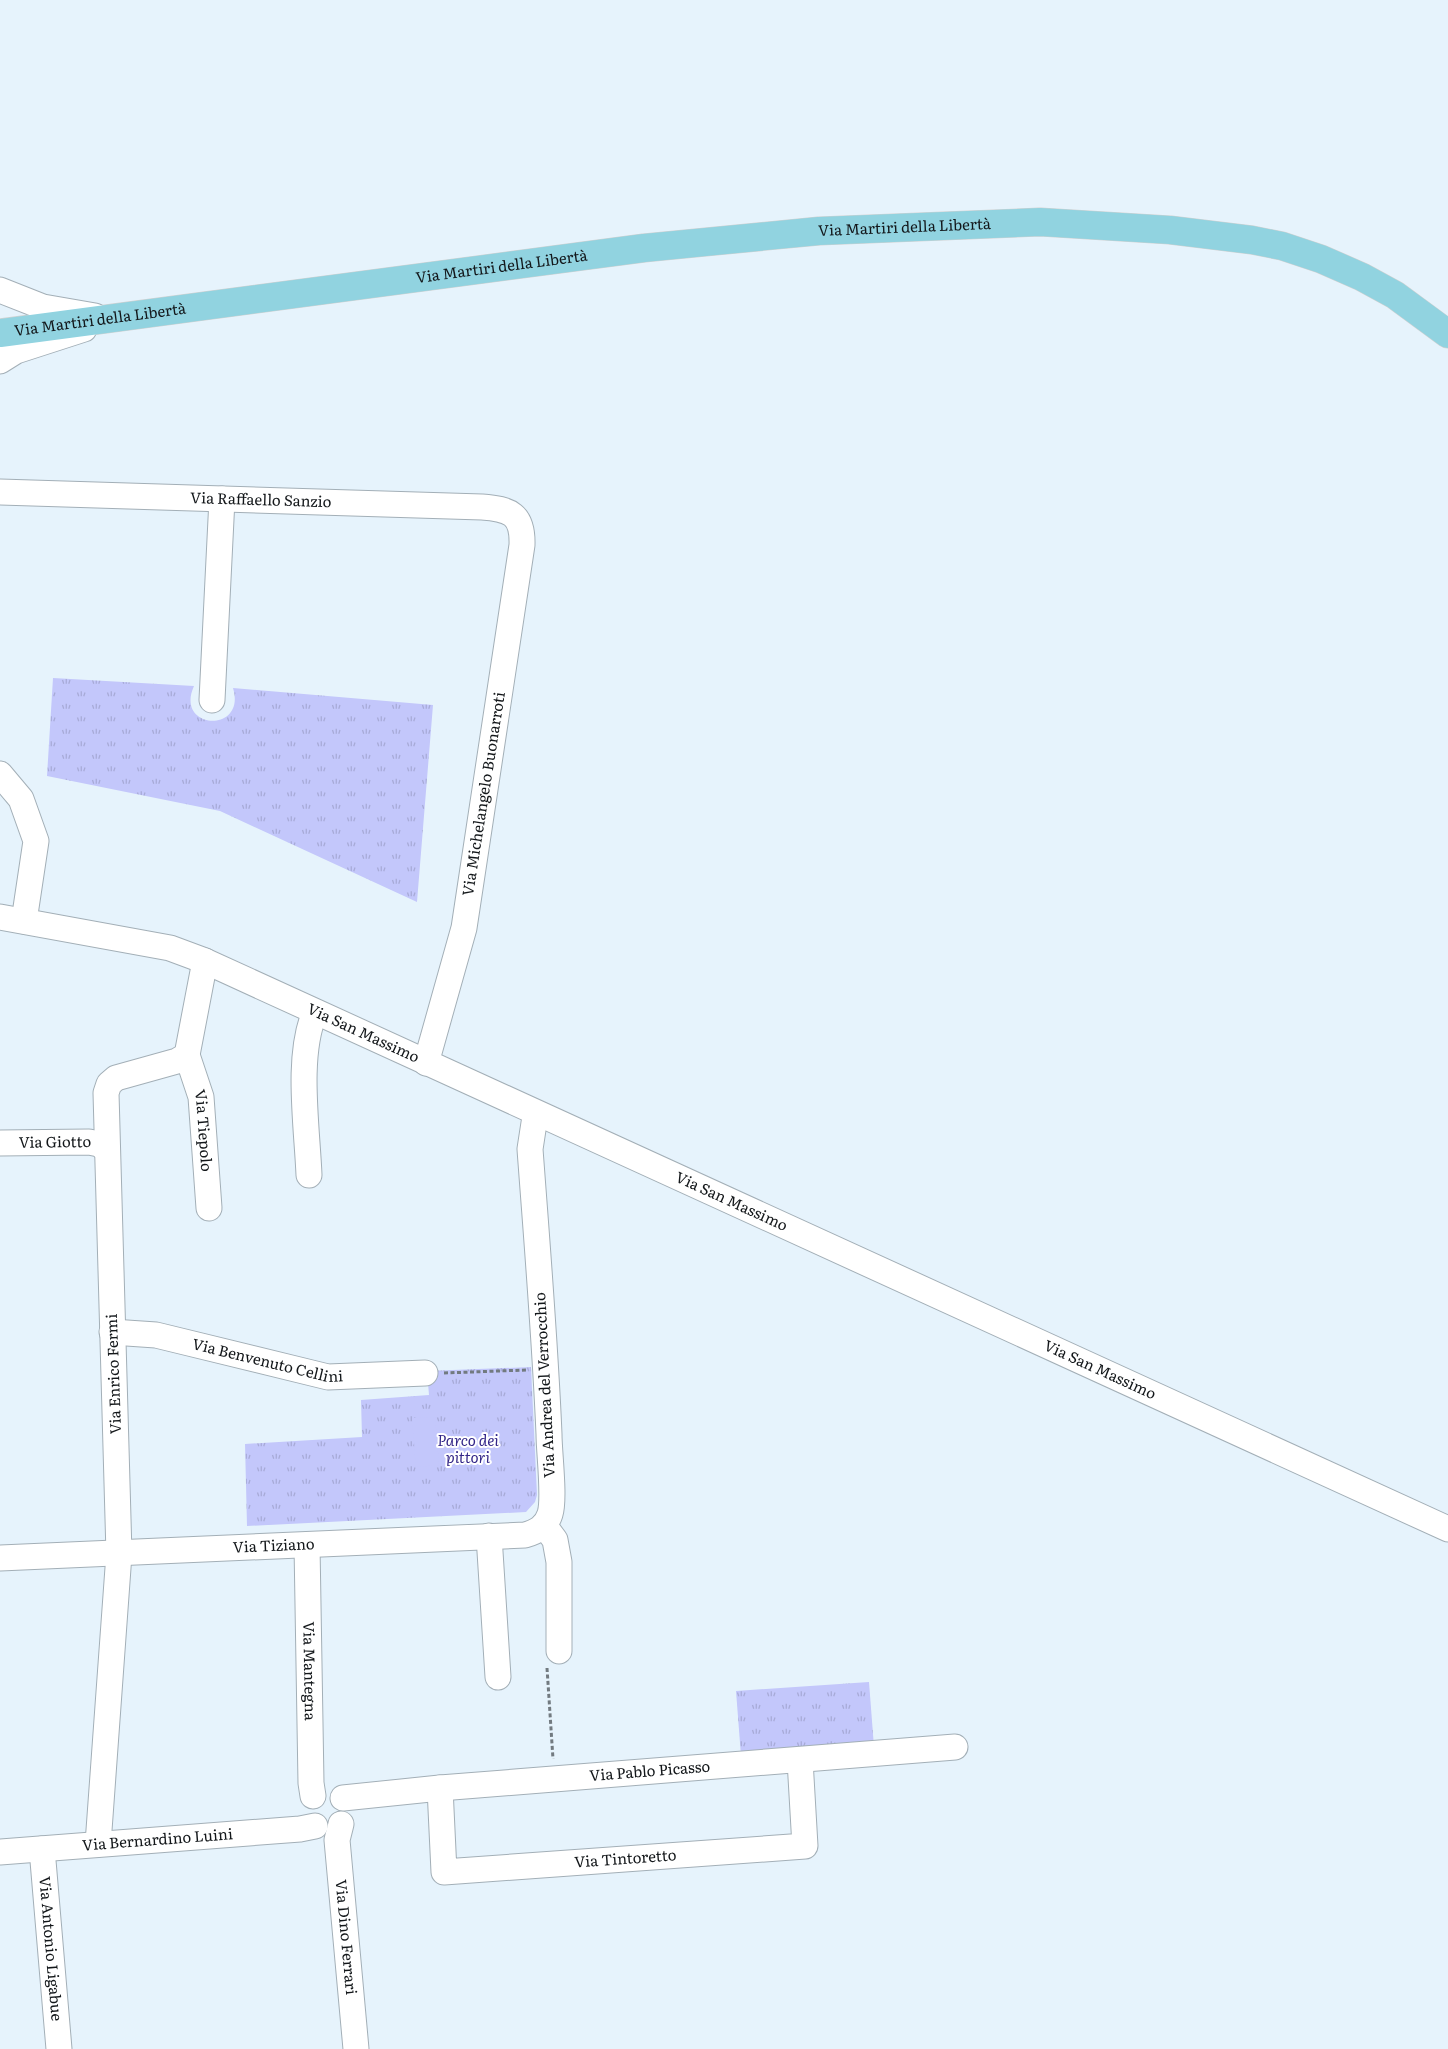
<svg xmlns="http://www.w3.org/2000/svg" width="1448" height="2049" font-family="Literata,serif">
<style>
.grass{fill:url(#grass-tufts)}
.garden{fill:#c3c7fb}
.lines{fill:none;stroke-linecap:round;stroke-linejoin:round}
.minor-casing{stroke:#a3afb7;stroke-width:27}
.major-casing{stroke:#d0d1d1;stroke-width:29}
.path{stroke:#727a80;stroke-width:3;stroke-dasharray:4 2.5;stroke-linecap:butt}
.minor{stroke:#fff;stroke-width:25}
.major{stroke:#91d3e0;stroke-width:28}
.labels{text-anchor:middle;stroke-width:4;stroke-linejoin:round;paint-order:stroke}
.street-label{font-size:15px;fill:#13171a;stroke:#fff}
.park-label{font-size:15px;font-style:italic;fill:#332688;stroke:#fff}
</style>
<defs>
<pattern id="grass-tufts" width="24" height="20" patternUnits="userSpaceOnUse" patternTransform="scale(1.25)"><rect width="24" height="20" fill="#c3c7fb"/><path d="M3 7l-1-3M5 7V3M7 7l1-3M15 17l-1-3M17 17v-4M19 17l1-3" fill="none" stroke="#a7aad7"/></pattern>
</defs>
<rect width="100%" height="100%" fill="#e6f3fc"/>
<g class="grass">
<path d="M53 678 194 686C174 730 247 734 233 688L433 705 417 902 220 811 47 776Z"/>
<path d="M531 1367 537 1495 535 1502 526 1512 247 1526 245 1444 362 1437 361 1400 429 1395 427 1371Z"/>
<path d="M869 1682 874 1747 741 1756 736 1691Z"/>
</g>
<path class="garden" d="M435 1417 439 1465 416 1467 412 1418Z"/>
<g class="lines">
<defs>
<g id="minor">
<path d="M0 290 43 307 95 316"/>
<path d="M0 361 16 351 84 329"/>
<path id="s1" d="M0 492 482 507C510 509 523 514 522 545L464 928 426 1063"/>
<path d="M212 700 222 499"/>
<path d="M0 774 21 799 36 841 24 921"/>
<path id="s2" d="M0 917 170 948 205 961 1448 1529"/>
<path id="s3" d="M187 1055 201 1097 209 1208"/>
<path id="s4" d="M0 1143 89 1142 99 1144 107 1150"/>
<path d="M309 1175C307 1126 296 1056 315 1012"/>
<path id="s5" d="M112 1332 156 1335 328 1377 425 1373"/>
<path d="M544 1525 555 1540 559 1562V1651"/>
<path d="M489 1536 498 1677"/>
<path id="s6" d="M307 1545 311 1783 313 1796"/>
<path id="s7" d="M0 1558 525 1535C536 1532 546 1527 550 1514 555 1498 549 1453 549 1434 545 1339 537 1244 530 1149L534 1123 537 1114"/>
<path id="s8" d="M440 1788 444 1872 805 1846 800 1760"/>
<path id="s9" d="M343 1798 440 1788 955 1747"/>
<path id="s10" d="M341 1824 337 1840 356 2049"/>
<path d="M98 1844 119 1554 106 1093 109 1084 116 1078 177 1061 187 1055 205 961"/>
<path id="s11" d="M42 1849 59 2049"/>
<path id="s12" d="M0 1852 300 1829 315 1826"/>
</g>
<g id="major">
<path id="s13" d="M0 333 644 248 819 231 1040 222 1170 230 1252 240 1282 246 1321 259 1362 277 1395 295 1448 334"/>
</g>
</defs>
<use href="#minor" class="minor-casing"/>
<use href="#major" class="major-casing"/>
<g class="path">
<path d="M444 1373 526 1370"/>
<path d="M547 1668 553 1759"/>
</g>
<use href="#minor" class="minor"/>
<use href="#major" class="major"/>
</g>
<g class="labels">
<g class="street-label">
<text dy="5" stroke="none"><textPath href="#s13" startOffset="911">Via Martiri della Libertà</textPath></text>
<text dy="5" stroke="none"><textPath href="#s13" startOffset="506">Via Martiri della Libertà</textPath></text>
<text dy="5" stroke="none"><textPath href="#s13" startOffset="101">Via Martiri della Libertà</textPath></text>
<text dy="5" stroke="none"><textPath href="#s1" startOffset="261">Via Raffaello Sanzio</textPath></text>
<text transform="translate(484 794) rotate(-81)" y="5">Via Michelangelo Buonarroti</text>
<text dy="5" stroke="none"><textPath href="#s2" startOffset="384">Via San Massimo</textPath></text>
<text dy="5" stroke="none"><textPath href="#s3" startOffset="78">Via Tiepolo</textPath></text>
<text dy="5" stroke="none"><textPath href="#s4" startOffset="55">Via Giotto</textPath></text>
<text dy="5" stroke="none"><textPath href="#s2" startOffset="789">Via San Massimo</textPath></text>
<text dy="5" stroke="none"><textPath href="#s5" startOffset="159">Via Benvenuto Cellini</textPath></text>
<text dy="5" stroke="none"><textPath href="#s2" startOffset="1194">Via San Massimo</textPath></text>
<text transform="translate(114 1374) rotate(-92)" y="5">Via Enrico Fermi</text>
<text transform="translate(545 1385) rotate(-93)" y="5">Via Andrea del Verrocchio</text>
<text dy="5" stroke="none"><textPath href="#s7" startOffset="274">Via Tiziano</textPath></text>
<text dy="5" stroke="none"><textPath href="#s6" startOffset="126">Via Mantegna</textPath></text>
<text dy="5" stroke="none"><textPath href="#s9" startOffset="308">Via Pablo Picasso</textPath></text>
<text dy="5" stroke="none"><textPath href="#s12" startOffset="158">Via Bernardino Luini</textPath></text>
<text dy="5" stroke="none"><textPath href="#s8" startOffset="266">Via Tintoretto</textPath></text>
<text dy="5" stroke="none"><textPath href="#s10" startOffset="114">Via Dino Ferrari</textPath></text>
<text dy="5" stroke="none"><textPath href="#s11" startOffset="100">Via Antonio Ligabue</textPath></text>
</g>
<g class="park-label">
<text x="468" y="1446">Parco dei<tspan x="468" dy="17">pittori</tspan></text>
</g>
</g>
</svg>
